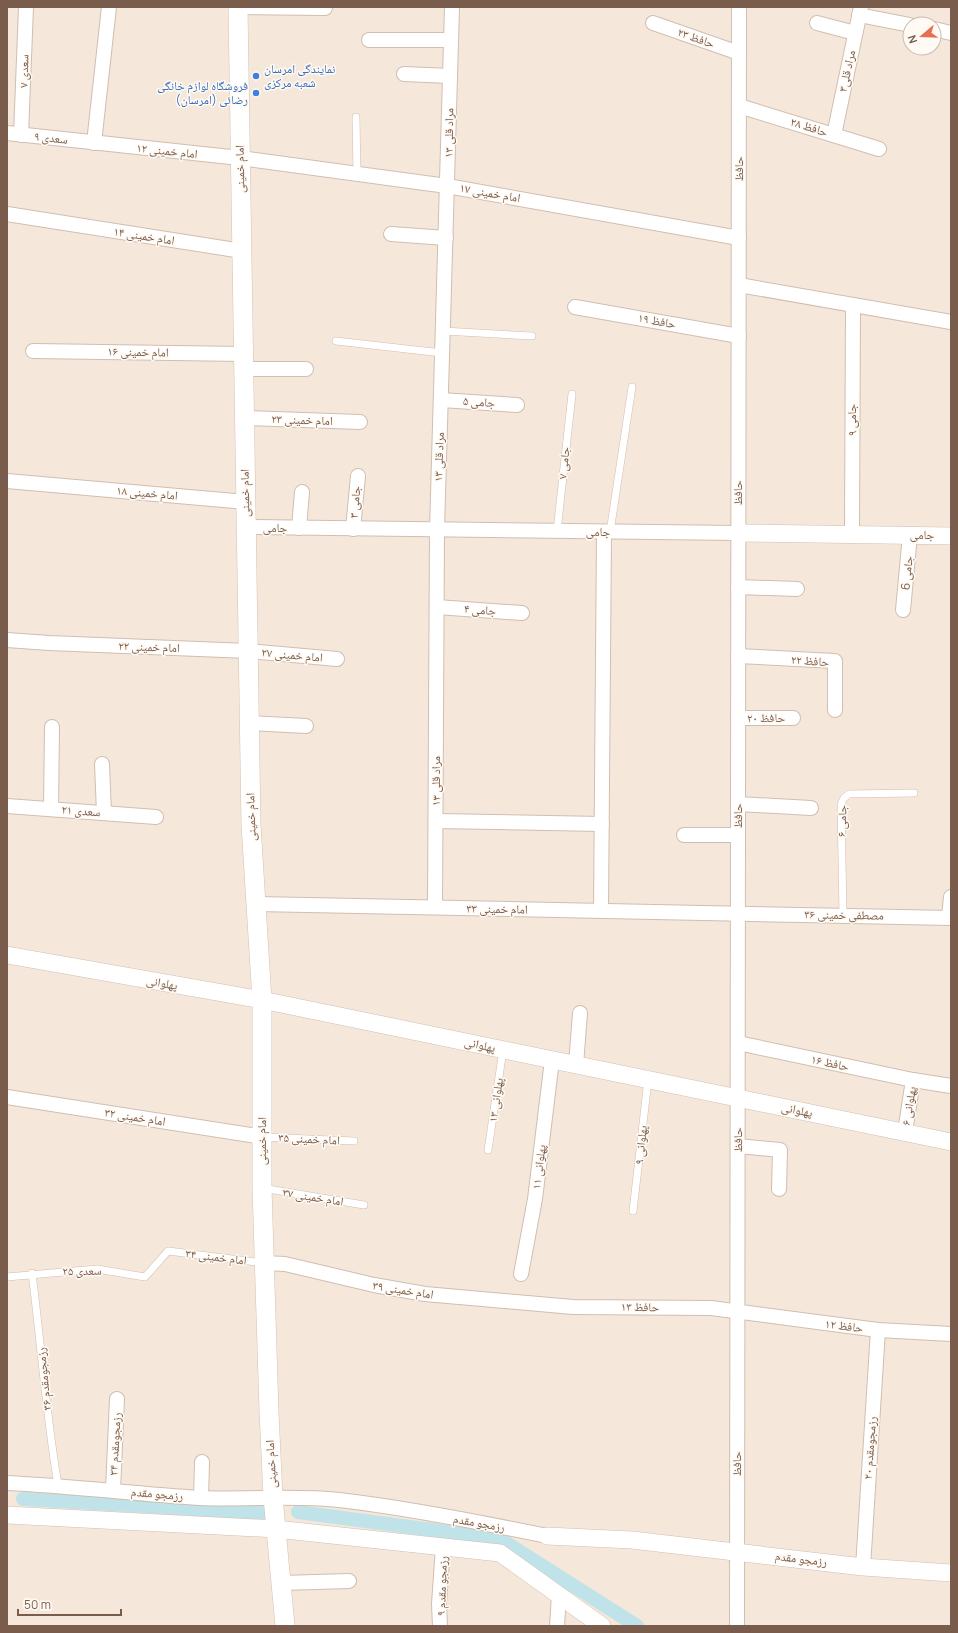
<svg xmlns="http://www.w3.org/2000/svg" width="958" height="1633" font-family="Manrope,'Noto Naskh Arabic',sans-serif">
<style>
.residential{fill:#f5e8da;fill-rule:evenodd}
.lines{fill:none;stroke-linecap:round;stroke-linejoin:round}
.canal{stroke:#bfe3e8;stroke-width:14}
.service-casing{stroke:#d1beb0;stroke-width:8}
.minor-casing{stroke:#d1beb0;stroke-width:16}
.tertiary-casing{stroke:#d1beb0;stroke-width:18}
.secondary-casing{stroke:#d6c0b0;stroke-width:20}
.service{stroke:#fff;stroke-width:7}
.minor{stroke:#fff;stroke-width:14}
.tertiary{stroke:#fff;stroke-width:17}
.secondary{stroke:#fff;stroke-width:19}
.shop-dot{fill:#3f7fe0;stroke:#fffaf3;stroke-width:1.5}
.labels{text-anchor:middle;stroke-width:3;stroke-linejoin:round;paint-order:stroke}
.street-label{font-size:12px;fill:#7a5c4d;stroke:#fffaf3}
.shop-label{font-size:12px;fill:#366cbe;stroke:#fffaf3;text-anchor:start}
</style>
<rect width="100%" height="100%" fill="#fdf6ec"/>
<path class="residential" d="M7 7H951V1626H7ZM910 24H934V48H910Z"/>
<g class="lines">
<g class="canal">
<path d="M23 1499 267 1513"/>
<path d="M298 1512 500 1539 637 1626"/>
</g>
<defs>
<g id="service">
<path d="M356 117 357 174"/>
<path d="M443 331 532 336"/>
<path d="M336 341 442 353"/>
<path d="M557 531 572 394"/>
<path d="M610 532 632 387"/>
<path d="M843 915 841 804 844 798 849 794 914 793"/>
<path d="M263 1137 354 1141"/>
<path d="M488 1150 503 1050"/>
<path d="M262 1188 364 1205"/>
<path d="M633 1211 648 1080"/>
<path d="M32 1273C41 1344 46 1415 58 1485"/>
<path d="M7 1277 97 1269 145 1277 168 1251 264 1263"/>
</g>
<g id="minor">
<path d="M240 7 325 8"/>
<path d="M859 15 910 25"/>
<path d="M653 23 739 53"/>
<path d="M817 23 855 33"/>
<path d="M934 29 951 33"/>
<path d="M369 40H451"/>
<path d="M404 74 450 76"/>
<path d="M739 106 879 149"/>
<path d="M7 133 240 158 447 186 739 238"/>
<path d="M21 135 26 7"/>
<path d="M834 135 861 7"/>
<path d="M94 143 109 7"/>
<path d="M7 214 242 251"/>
<path d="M391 234 446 238"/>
<path d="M739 285 951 322"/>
<path d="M575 307 739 336"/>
<path d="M33 351 243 354"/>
<path d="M243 369H306"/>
<path d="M441 400 517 405"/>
<path d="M244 418 360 422"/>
<path d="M7 481 246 502"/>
<path d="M246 527 738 533"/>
<path d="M299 528 302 492"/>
<path d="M353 529 358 476"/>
<path d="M852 535 853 305"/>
<path d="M738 587 797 589"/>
<path d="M437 607 522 613"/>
<path d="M903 610 910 535"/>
<path d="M7 640 49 643 248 651 337 659"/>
<path d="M738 656 835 661V710"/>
<path d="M738 718H793"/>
<path d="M249 723 306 726"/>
<path d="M102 764 104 813"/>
<path d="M738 804 811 808"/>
<path d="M7 806 156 817"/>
<path d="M51 809 52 727"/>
<path d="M436 821 602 824"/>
<path d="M684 835H738"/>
<path d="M256 904 951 918"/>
<path d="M435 907 437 530 452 7"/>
<path d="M601 910 604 532"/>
<path d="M949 917 951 897"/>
<path d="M738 1043 913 1080 951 1086"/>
<path d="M576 1065 580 1013"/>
<path d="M7 1097 263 1137"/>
<path d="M905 1132 913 1080"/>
<path d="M738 1146 780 1150 779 1189"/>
<path d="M264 1263 285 1264 374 1285 425 1294 573 1307 711 1308 878 1330 951 1334"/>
<path d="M521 1274 535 1199 552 1060"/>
<path d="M7 1483C72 1486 135 1494 200 1498 246 1500 292 1495 339 1500 408 1508 479 1522 547 1536"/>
<path d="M113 1490 117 1399"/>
<path d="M201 1498 202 1462"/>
<path d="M863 1567 878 1330"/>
<path d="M281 1583 349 1581"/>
<path d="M440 1626 439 1604 443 1547"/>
<path d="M557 1626 559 1594"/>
<path d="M737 1626 739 7"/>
</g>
<g id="tertiary">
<path d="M738 533 951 536"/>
<path d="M7 955 262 1000 951 1142"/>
<path d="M7 1515 276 1529 500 1553 602 1626"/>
<path d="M547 1536 632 1540 863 1567 951 1573"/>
</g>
<path id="secondary" d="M238 7 251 825 262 1000V1188L269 1412 273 1497 285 1626"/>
</defs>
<use href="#service" class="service-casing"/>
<use href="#minor" class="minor-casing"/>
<use href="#tertiary" class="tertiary-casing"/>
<use href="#secondary" class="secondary-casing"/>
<use href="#service" class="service"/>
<use href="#minor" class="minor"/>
<use href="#tertiary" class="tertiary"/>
<use href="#secondary" class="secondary"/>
</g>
<g class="shop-dot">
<circle cx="256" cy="76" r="4"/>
<circle cx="256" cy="93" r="4"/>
</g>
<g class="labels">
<g class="street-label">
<text transform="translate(696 38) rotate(19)" y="4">حافظ ۲۳</text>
<text transform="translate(24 71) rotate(-88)" y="4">سعدی ۷</text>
<text transform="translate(847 71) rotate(-78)" y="4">مراد قلی۳</text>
<text transform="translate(809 127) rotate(17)" y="4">حافظ ۲۸</text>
<text transform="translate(449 133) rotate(-89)" y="4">مراد قلی ۱۳</text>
<text transform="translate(51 138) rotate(6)" y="4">سعدی ۹</text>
<text transform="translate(167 151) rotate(6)" y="4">امام خمینی ۱۲</text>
<text transform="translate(240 169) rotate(-91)" y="4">امام خمینی</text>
<text transform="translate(739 169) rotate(-90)" y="4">حافظ</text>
<text transform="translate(490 193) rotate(10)" y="4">امام خمینی ۱۷</text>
<text transform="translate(144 236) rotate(9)" y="4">امام خمینی ۱۴</text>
<text transform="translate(657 321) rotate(10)" y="4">حافظ ۱۹</text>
<text transform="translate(138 352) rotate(1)" y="4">امام خمینی ۱۶</text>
<text transform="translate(479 402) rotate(4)" y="4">جامی ۵</text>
<text transform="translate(302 420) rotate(2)" y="4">امام خمینی ۲۳</text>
<text transform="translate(852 420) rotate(-90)" y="4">جامی ۹</text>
<text transform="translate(439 457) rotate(-88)" y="4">مراد قلی ۱۳</text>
<text transform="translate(564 463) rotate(-84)" y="4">جامی ۷</text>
<text transform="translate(147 493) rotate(5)" y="4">امام خمینی ۱۸</text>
<text transform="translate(245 493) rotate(-91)" y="4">امام خمینی</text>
<text transform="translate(738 493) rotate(-90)" y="4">حافظ</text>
<text transform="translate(355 502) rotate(-85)" y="4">جامی ۳</text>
<text transform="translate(275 528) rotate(1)" y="4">جامی</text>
<text transform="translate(598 532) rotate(1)" y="4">جامی</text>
<text transform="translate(922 535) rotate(1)" y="4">جامی</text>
<text transform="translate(907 573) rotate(-84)" y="4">جامی 6</text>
<text transform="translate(480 610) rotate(4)" y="4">جامی ۴</text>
<text transform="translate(149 647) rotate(2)" y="4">امام خمینی ۲۲</text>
<text transform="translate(292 655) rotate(5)" y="4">امام خمینی ۲۷</text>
<text transform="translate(810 661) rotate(4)" y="4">حافظ ۲۲</text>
<text x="766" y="722">حافظ ۲۰</text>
<text transform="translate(436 781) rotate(-90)" y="4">مراد قلی ۱۳</text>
<text transform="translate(81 811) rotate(4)" y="4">سعدی ۲۱</text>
<text transform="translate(738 816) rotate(-90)" y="4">حافظ</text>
<text transform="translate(251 817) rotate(-92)" y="4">امام خمینی</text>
<text transform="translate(842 821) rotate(-88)" y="4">جامی ۶</text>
<text transform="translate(497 909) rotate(1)" y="4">امام خمینی ۳۳</text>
<text transform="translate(844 915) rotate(1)" y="4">مصطفی خمینی ۳۶</text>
<text transform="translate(162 983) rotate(10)" y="4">پهلوانی</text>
<text transform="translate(480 1045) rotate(12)" y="4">پهلوانی</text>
<text transform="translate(830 1063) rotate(12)" y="4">حافظ ۱۶</text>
<text transform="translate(496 1100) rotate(-82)" y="4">پهلوانی ۱۳</text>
<text transform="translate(909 1106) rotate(-81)" y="4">پهلوانی ۶</text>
<text transform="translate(797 1110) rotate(11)" y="4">پهلوانی</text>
<text transform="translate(135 1117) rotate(9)" y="4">امام خمینی ۳۲</text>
<text transform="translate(309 1139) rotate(3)" y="4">امام خمینی ۳۵</text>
<text transform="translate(738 1140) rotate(-90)" y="4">حافظ</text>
<text transform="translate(262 1141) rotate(-90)" y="4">امام خمینی</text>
<text transform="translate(641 1145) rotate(-84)" y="4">پهلوانی ۹</text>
<text transform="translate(539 1167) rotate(-83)" y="4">پهلوانی ۱۱</text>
<text transform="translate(313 1197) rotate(9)" y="4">امام خمینی ۳۷</text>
<text transform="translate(216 1257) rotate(7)" y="4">امام خمینی ۳۴</text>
<text transform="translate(82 1271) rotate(-1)" y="4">سعدی ۲۵</text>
<text transform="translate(403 1290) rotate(9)" y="4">امام خمینی ۳۹</text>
<text transform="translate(640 1307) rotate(1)" y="4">حافظ ۱۳</text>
<text transform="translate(844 1326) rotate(7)" y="4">حافظ ۱۲</text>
<text transform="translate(44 1379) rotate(-96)" y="4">رزمجومقدم ۳۶</text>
<text transform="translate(115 1444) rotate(-87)" y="4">رزمجومقدم ۳۴</text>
<text transform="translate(870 1448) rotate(-86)" y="4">رزمجومقدم ۲۰</text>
<text transform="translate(271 1464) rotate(-93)" y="4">امام خمینی</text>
<text transform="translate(737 1464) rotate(-90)" y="4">حافظ</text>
<text transform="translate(157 1494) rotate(5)" y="4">رزمجو مقدم</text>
<text transform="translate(479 1523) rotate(10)" y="4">رزمجو مقدم</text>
<text transform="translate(801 1559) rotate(7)" y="4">رزمجو مقدم</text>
<text transform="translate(442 1586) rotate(-88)" y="4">رزمجو مقدم ۹</text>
</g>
<g class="shop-label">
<text x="264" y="73">نمایندگی امرسان<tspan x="264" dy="14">شعبه مرکزی</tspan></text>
<text x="248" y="90" text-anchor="end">فروشگاه لوازم خانگی<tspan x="248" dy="14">رضائی (امرسان)</tspan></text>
</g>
</g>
<rect width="958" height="1633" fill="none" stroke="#7a5c4d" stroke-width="16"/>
<g transform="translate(922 36) rotate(251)"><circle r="19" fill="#fffaf3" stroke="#cabbb1"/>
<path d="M0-3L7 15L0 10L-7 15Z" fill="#e76f51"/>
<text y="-6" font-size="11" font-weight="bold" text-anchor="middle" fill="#7a5c4d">N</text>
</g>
<path d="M18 1609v6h103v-6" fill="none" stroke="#7a5c4d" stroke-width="2"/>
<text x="24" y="1609" font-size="12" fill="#7a5c4d" stroke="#fffaf3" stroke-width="3" paint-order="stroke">50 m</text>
</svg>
